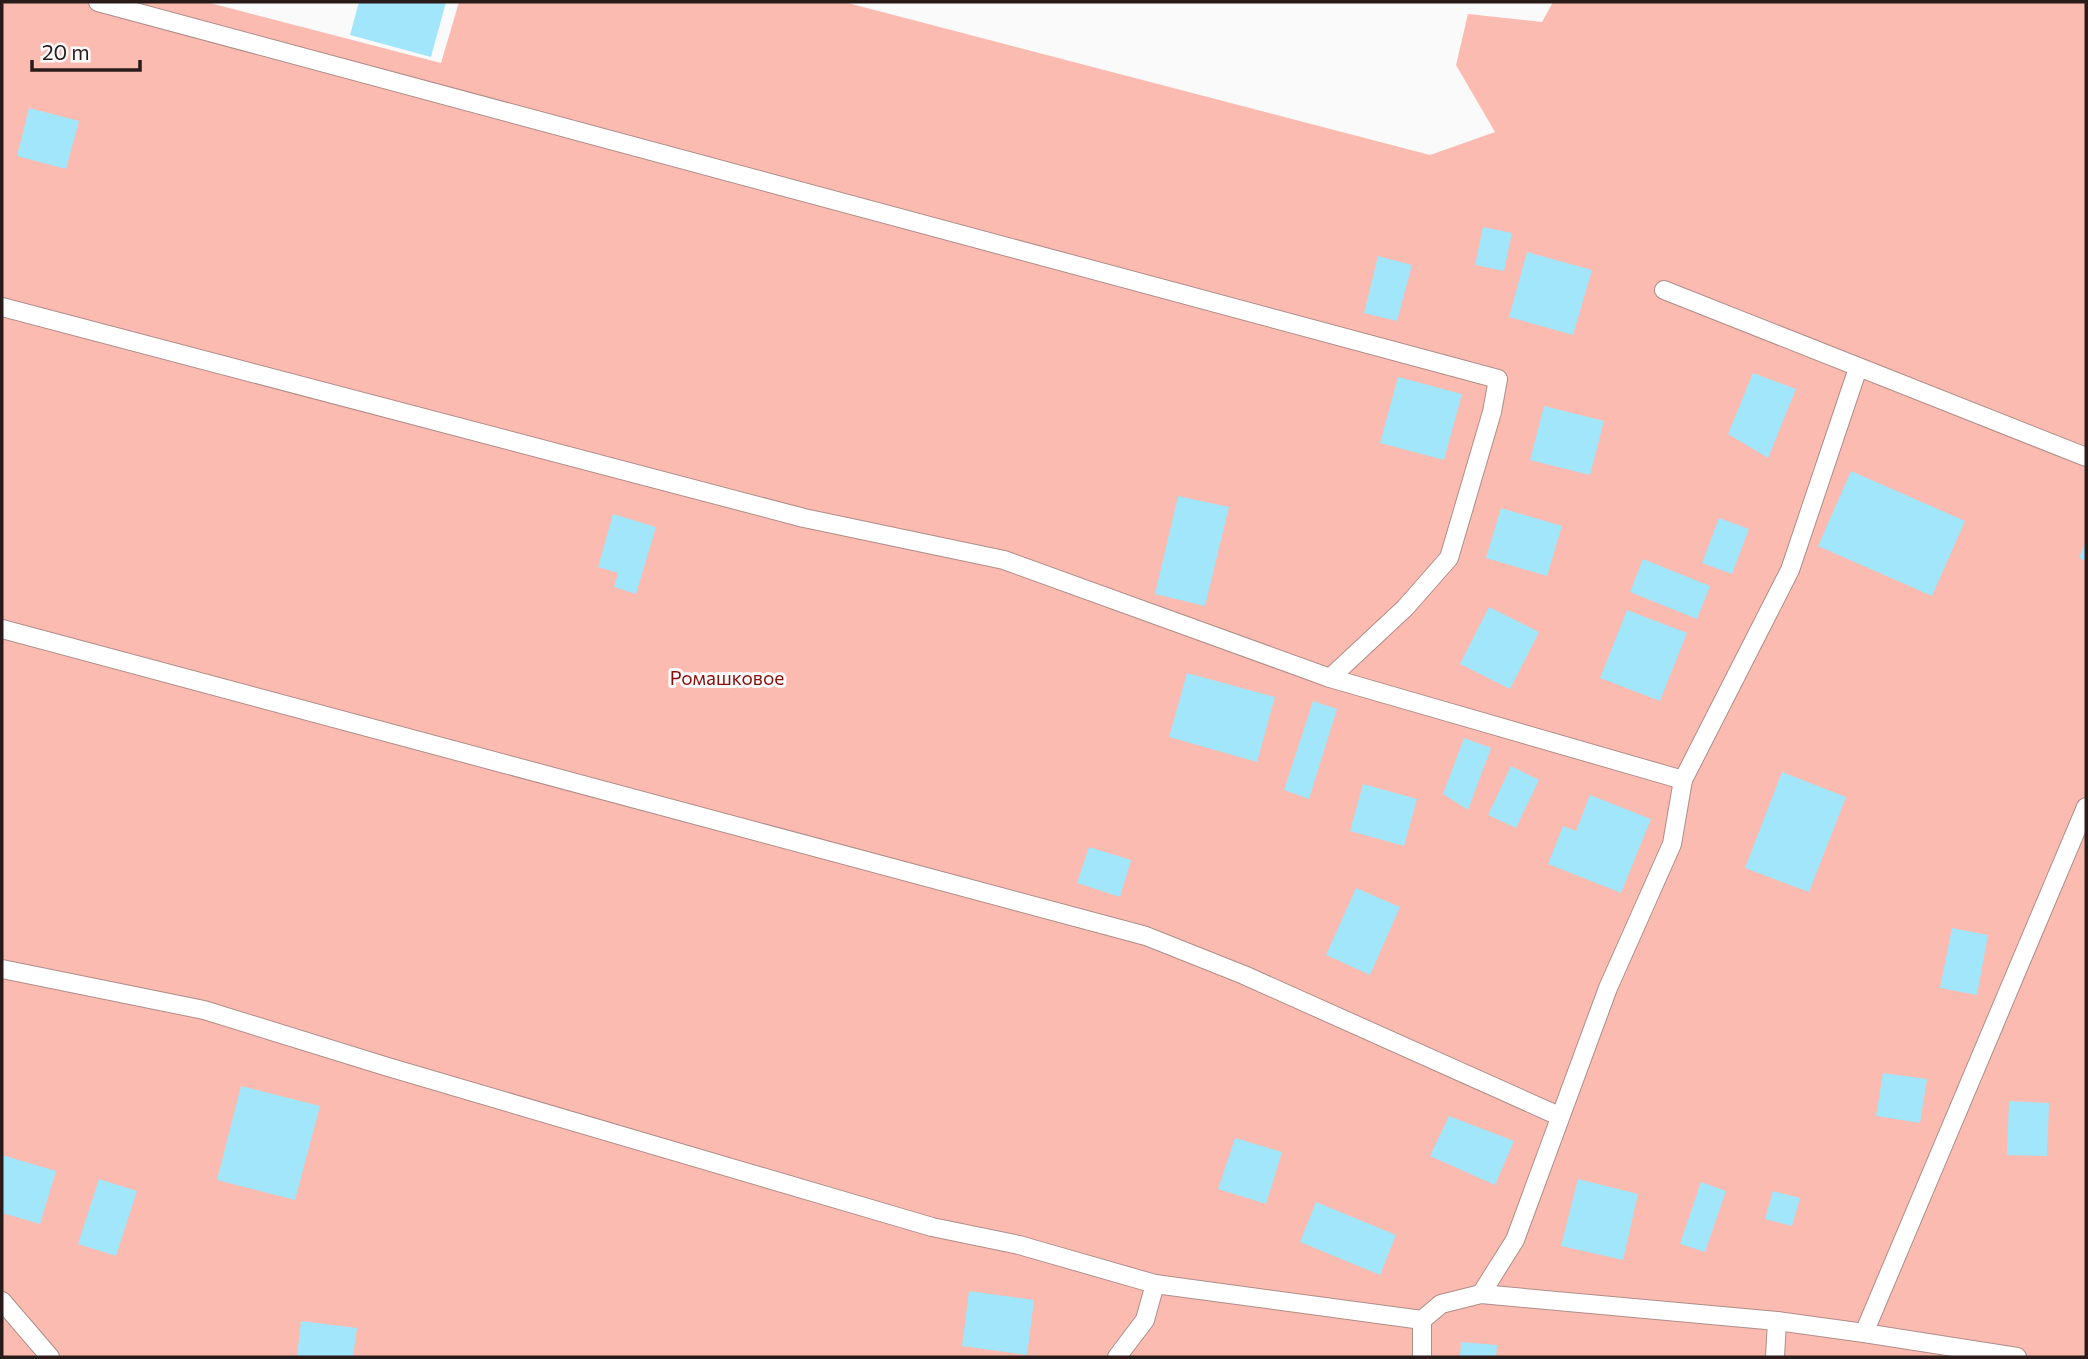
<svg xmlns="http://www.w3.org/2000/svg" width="2088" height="1359" font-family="Commissioner,sans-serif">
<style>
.green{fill:#fcbbb0}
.building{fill:#a1e6fb}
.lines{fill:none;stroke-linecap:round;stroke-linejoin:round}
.lane-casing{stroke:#af8d88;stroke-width:20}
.lane{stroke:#fff;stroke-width:18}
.labels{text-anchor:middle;stroke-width:6;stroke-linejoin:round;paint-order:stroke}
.park-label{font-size:19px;fill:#880e09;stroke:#fafafa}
</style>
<rect width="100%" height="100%" fill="#fafafa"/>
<path class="green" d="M2 2H206L441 63 459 2H844L1430 155 1495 132 1456 65 1468 14 1542 22 1553 2H2086V1357H2Z"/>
<g class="building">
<path d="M359 2H446L431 57 350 35Z"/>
<path d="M29 108 79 121 66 169 17 156Z"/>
<path d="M1483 227 1512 233 1504 271 1475 265Z"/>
<path d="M1527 252 1592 270 1573 335 1509 317Z"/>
<path d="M1378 256 1412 265 1397 321 1364 313Z"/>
<path d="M1753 373 1796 389 1768 458 1728 434Z"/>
<path d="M1398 377 1462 394 1444 460 1380 443Z"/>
<path d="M1544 406 1604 421 1590 475 1530 460Z"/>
<path d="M1851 471 1965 521 1932 596 1818 546Z"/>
<path d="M1178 496 1229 507 1205 606 1155 594Z"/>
<path d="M1501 508 1562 526 1547 576 1486 558Z"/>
<path d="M613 514 656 527 636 594 614 587 618 573 598 567Z"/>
<path d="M1719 518 1749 529 1732 574 1702 563Z"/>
<path d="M2086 541V561L2079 558Z"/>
<path d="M1643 559 1710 586 1697 619 1630 592Z"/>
<path d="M1489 607 1539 632 1510 689 1460 664Z"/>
<path d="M1627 610 1687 633 1660 701 1600 678Z"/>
<path d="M1187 673 1275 697 1257 762 1169 737Z"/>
<path d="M1313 701 1337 709 1309 799 1284 790Z"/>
<path d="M1464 738 1491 748 1468 810 1443 794Z"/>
<path d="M1511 766 1539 780 1516 828 1488 815Z"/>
<path d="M1782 772 1846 797 1809 892 1745 868Z"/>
<path d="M1363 784 1417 799 1404 846 1350 831Z"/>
<path d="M1590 795 1651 819 1621 893 1548 864 1563 826 1576 831Z"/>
<path d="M1089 847 1131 860 1120 897 1077 883Z"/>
<path d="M1356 888 1400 907 1370 975 1326 955Z"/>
<path d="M1952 928 1988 935 1977 995 1940 988Z"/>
<path d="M1883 1073 1927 1079 1920 1123 1876 1116Z"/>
<path d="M241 1086 320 1106 295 1200 217 1180Z"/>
<path d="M2009 1101 2049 1103 2047 1156 2007 1155Z"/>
<path d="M1449 1116 1514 1141 1495 1185 1430 1156Z"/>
<path d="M1235 1138 1282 1152 1266 1204 1218 1189Z"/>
<path d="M2 1155 56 1171 40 1224 2 1213Z"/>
<path d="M99 1179 137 1191 116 1256 78 1244Z"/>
<path d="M1578 1179 1638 1194 1623 1260 1561 1246Z"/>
<path d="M1701 1182 1726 1191 1705 1252 1680 1244Z"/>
<path d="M1773 1191 1800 1198 1792 1226 1765 1219Z"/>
<path d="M1316 1202 1396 1235 1380 1275 1300 1242Z"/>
<path d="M969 1291 1034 1300 1027 1355 962 1346Z"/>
<path d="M301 1321 357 1328 353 1357H297Z"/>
<path d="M1461 1342 1497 1345 1496 1357H1460Z"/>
</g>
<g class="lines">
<defs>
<g id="lane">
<path d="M98 2 1498 379 1492 412 1449 558 1405 608 1330 678"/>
<path d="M1664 290 2086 457"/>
<path d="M2 307 804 518 1004 560 1330 678 1683 780"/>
<path d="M2 629 1146 936 1244 975 1559 1116"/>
<path d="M2 969 204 1010 388 1067 932 1227 1019 1245 1155 1284 1422 1320 1441 1304 1481 1294 1777 1321 1864 1333 2017 1357"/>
<path d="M1481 1294 1515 1240 1608 988 1672 844 1683 780 1790 570 1858 368"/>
<path d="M2 1301 50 1357"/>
<path d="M1422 1320V1357"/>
<path d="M1864 1333 2086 807"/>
<path d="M1117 1357 1145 1320 1155 1284"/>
<path d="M1775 1357 1777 1321"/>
</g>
</defs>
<use href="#lane" class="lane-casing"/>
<use href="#lane" class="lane"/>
</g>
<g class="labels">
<g class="park-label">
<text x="727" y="685">Ромашковое</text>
</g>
</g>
<rect width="2088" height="1359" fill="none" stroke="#281b19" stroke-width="7"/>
<path d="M32 60v10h108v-10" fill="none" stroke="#281b19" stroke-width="3.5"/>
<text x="42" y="60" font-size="21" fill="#281b19" stroke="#fafafa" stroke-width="5" paint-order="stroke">20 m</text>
</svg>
